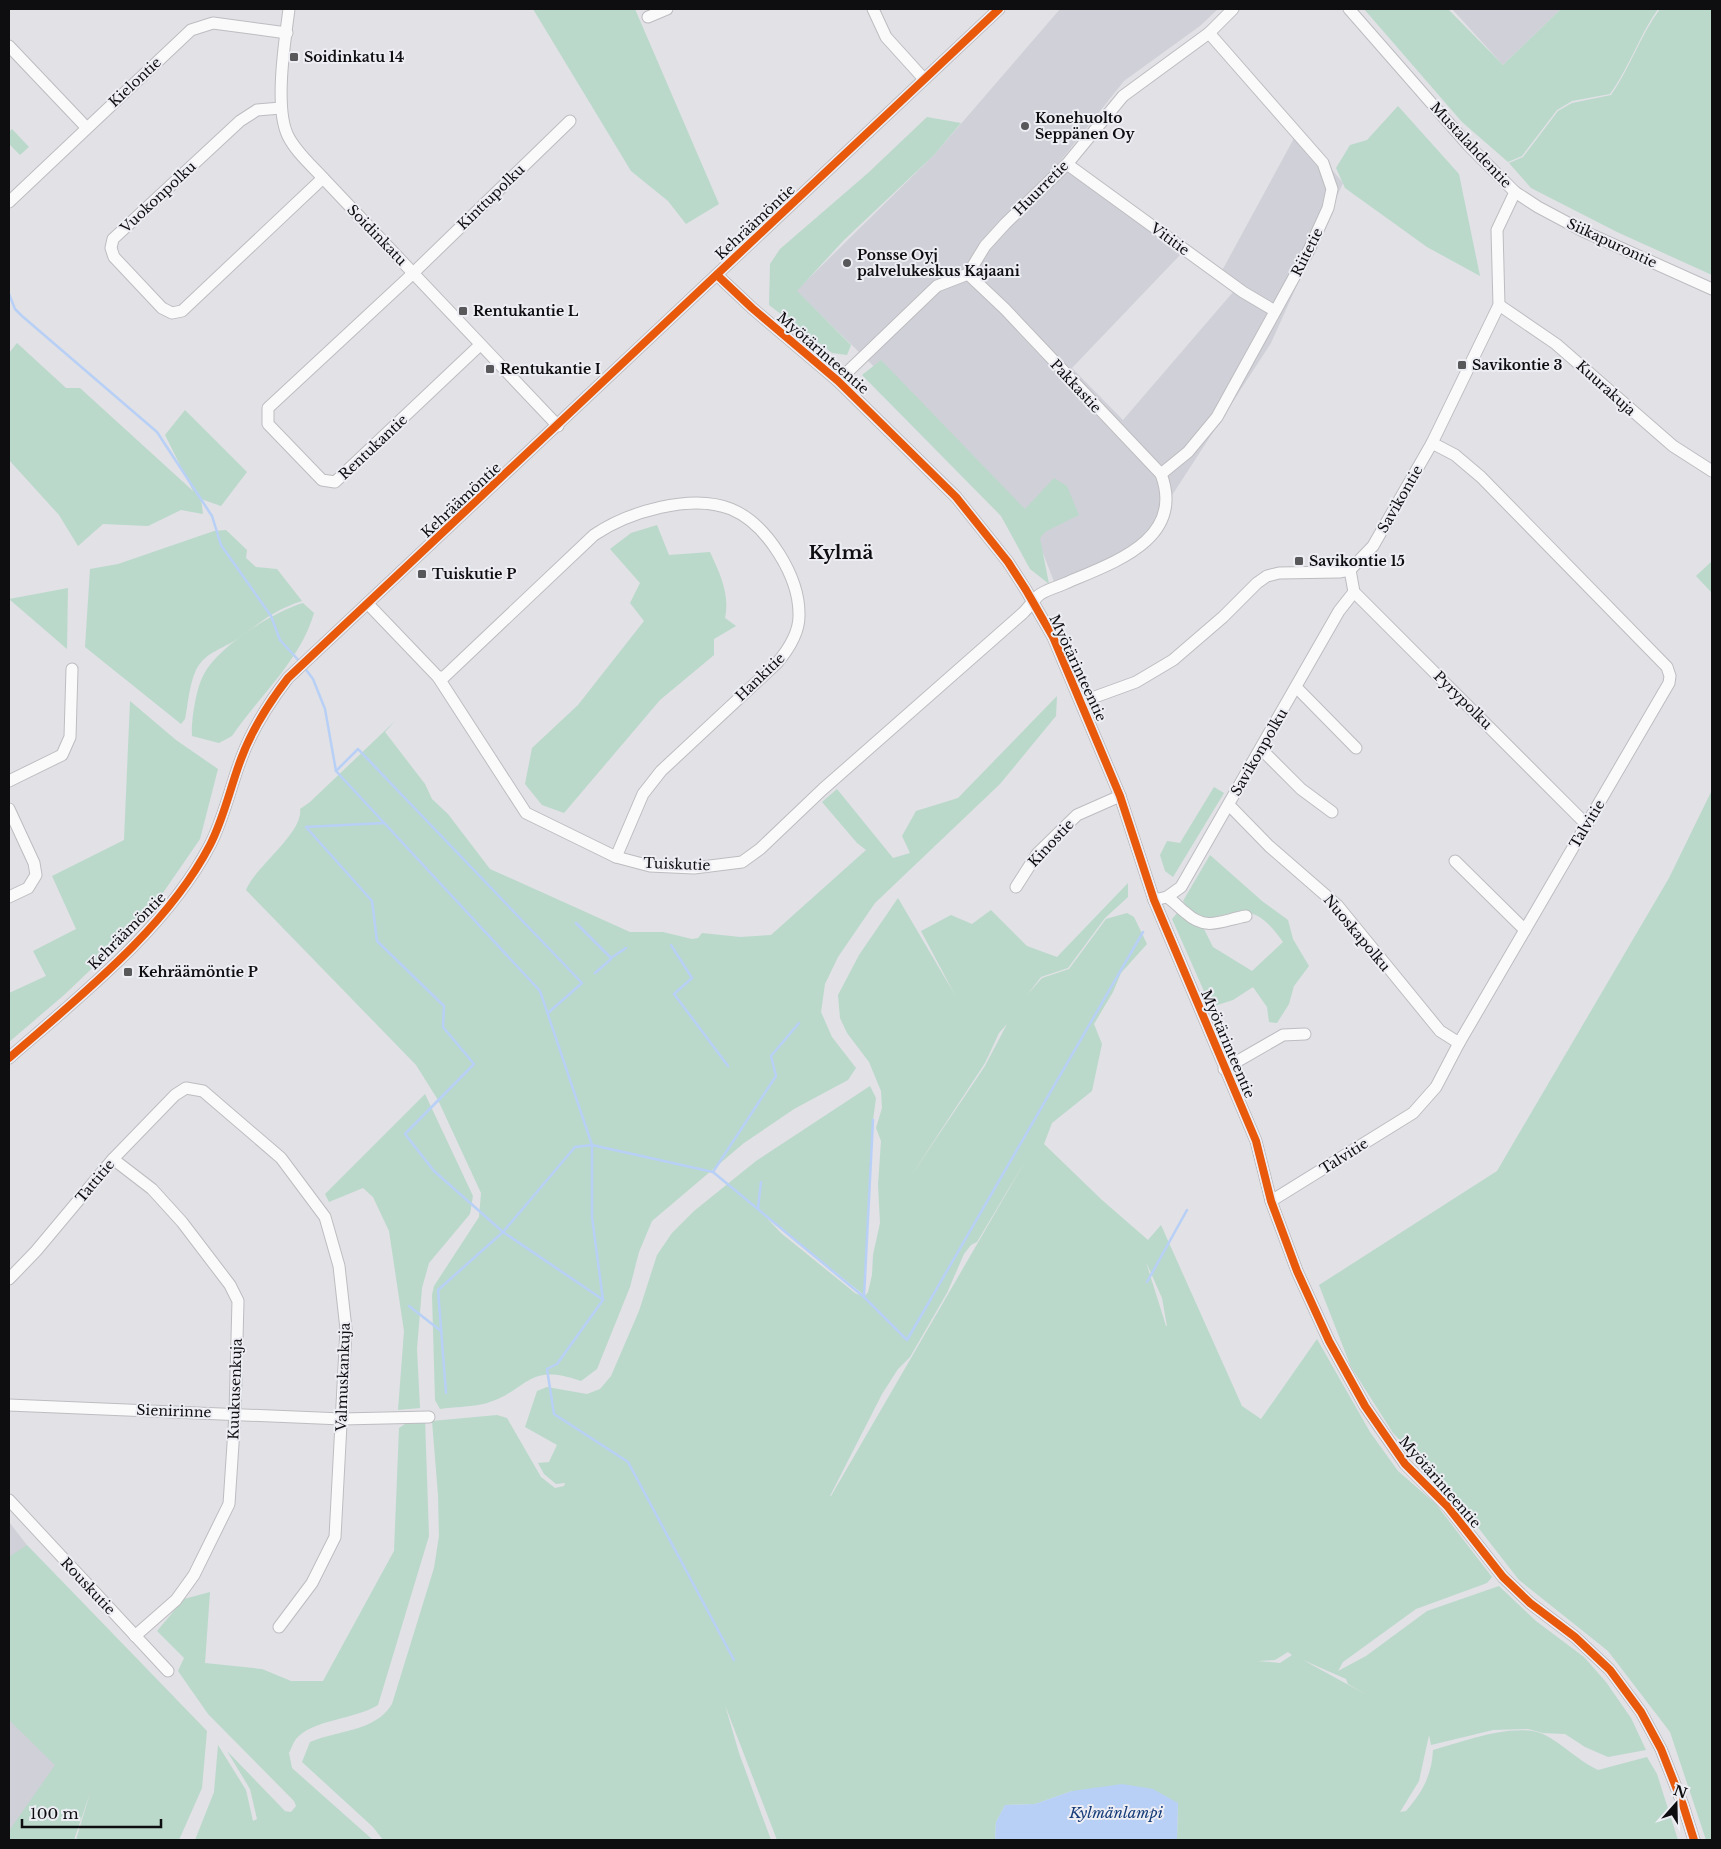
<svg xmlns="http://www.w3.org/2000/svg" width="1721" height="1849" font-family="'Libre Baskerville',serif">
<style>
.built{fill:#d0d0d8}
.green{fill:#bad9ca;fill-rule:evenodd}
.water{fill:#b8d0f6}
.lines{fill:none;stroke-linecap:round;stroke-linejoin:round}
.stream{stroke:#b8d0f6;stroke-width:2.5}
.minor-casing{stroke:#bdbdc1;stroke-width:13}
.minor{stroke:#fafafb;stroke-width:11}
.cycleway-casing{stroke:#ededf4;stroke-width:11}
.cycleway{stroke:#e8590c;stroke-width:8}
.poi-dot{fill:#58585b;stroke:#ededf4;stroke-width:2}
.labels{text-anchor:middle;stroke-width:4;stroke-linejoin:round;paint-order:stroke}
.poi-label{font-size:14px;font-weight:bold;fill:#0e0e10;stroke:#ededf4;text-anchor:start}
.street-label{font-size:14px;fill:#0e0e10;stroke:#ededf4}
.water-label{font-size:15px;font-style:italic;fill:#153b78;stroke:#ededf4}
.district-label{font-size:19px;font-weight:bold;fill:#0e0e10;stroke:#ededf4}
</style>
<rect width="100%" height="100%" fill="#e1e1e6"/>
<g class="built">
<path d="M1060 9H1218L1200 26 1124 81 1058 164 1181 254 1072 368 1123 420 1233 292 1218 278 1299 129 1343 183 1271 343 1130 560 1058 592 1029 517 796 291 934 155Z"/>
<path d="M1452 9H1561L1503 65Z"/>
<path d="M9 1522 27 1545 9 1565Z"/>
<path d="M9 1615 134 1751 40 1840H9Z"/>
</g>
<g class="green">
<path d="M533 9H635L719 204 686 224 668 201 631 171Z"/>
<path d="M1364 9H1448L1503 65 1561 9H1658C1639 36 1629 68 1610 94L1572 101 1557 110 1522 156 1508 162 1462 122Z"/>
<path d="M1660 9H1712V275L1617 232 1531 188 1509 163 1523 157 1558 111 1572 103 1611 95C1630 68 1640 36 1660 9Z"/>
<path d="M1398 106 1459 174 1480 276 1427 247 1345 188 1336 168 1350 145 1367 140Z"/>
<path d="M927 117 961 123 934 155 844 240 797 291 851 345 847 355 832 353 769 305 770 264 780 249 868 173Z"/>
<path d="M12 129 29 147 20 155 9 144V132Z"/>
<path d="M17 343 66 388H80L193 491 165 435 185 410 247 472 221 506 201 499 203 514 181 510 148 526 103 524 78 546 59 515 9 460V353Z"/>
<path d="M881 360 1025 509 1054 478 1067 486 1079 515 1045 532 1040 538 1049 584 1030 569 1001 516 862 375Z"/>
<path d="M657 525 669 555 710 552C720 574 730 594 725 618L736 626 714 639V655L660 700 564 813 542 805 525 784 532 748 578 705 644 621 630 603 640 583 610 549 631 533Z"/>
<path d="M226 530 247 550 246 558 256 567 277 569 302 601C274 610 261 622 239 638 223 649 205 652 196 670 189 685 188 704 185 719L181 724 85 647 90 569 118 564 214 531Z"/>
<path d="M1712 561V593L1696 576Z"/>
<path d="M68 588 67 649 9 599Z"/>
<path d="M303 603 314 613C300 661 260 695 232 736L219 743 192 736C191 721 196 689 203 676 216 648 274 611 303 603Z"/>
<path d="M1057 696 1056 716 1000 784 875 903 838 957 825 984 821 1012 832 1037 856 1068 848 1080 794 1109 744 1143 652 1221 639 1252 630 1287 597 1369 581 1381C525 1361 529 1392 483 1404 470 1407 454 1407 440 1409L435 1400 432 1295 434 1286 479 1217 481 1193 438 1100 416 1065 246 890C256 866 304 832 300 809L310 802 395 721 385 732 425 784 432 799 448 814 490 869 630 932H663L692 939 698 938 702 933 740 937 771 935 866 850 857 843 822 802 837 789 893 858 910 853 902 836 916 811 958 798Z"/>
<path d="M130 701 176 740 218 769 200 839 147 916 64 995 9 1042V993L46 976 33 951 76 929 52 876 124 840Z"/>
<path d="M1214 787 1224 793 1173 877 1165 871 1160 855 1167 841 1180 843Z"/>
<path d="M1712 790V1840H1706L1670 1732 1608 1651 1519 1580 1452 1494 1393 1433 1351 1367 1319 1285 1497 1171 1669 878Z"/>
<path d="M1210 855 1262 901 1288 920 1293 939 1309 966 1294 986 1289 1004 1277 1023 1269 1022 1267 1007 1253 987 1233 1000 1211 1007 1172 919 1178 912 1204 929 1213 947 1252 971 1283 942C1258 907 1247 908 1207 919L1191 911 1183 901Z"/>
<path d="M1128 883V897L1105 918 1068 968 1041 977 1027 995 1042 978 1069 969 1106 919 1127 913 1134 917 1147 944 1121 973 1113 992 1094 1024 1102 1044 1092 1091 1052 1123 1044 1144 1102 1200 1148 1240 1161 1225 1242 1406 1261 1419 1317 1339 1370 1432 1398 1471 1436 1504 1492 1577 1487 1583 1416 1609 1343 1662 1338 1671 1366 1656 1427 1611 1499 1586 1536 1621 1584 1657 1606 1682 1631 1718 1646 1750 1608 1757 1585 1747 1565 1734 1543 1733 1528 1729 1493 1730 1431 1745 1429 1735 1419 1781 1400 1812 1406 1811C1422 1793 1432 1775 1433 1750 1462 1742 1514 1722 1543 1734 1562 1743 1577 1760 1598 1770L1647 1757 1657 1774 1678 1840H1177L1178 1803 1072 1791 1035 1804 1005 1805 996 1822 995 1840H777L725 1705 739 1753 771 1840H383L373 1827 302 1762 310 1742C338 1730 375 1732 392 1704L434 1568 439 1536 438 1495 432 1421 497 1415 507 1418 541 1477 555 1488 564 1486 565 1483 556 1484 544 1474 538 1463 549 1462 557 1445 525 1427 537 1391 547 1387 587 1394 600 1389 611 1376 639 1311 657 1255 672 1233 694 1211 756 1161 870 1086 876 1098 873 1120 864 1295 762 1213 781 1233 855 1293 864 1297 868 1292 872 1275 873 1255 880 1223 878 1185 881 1141 876 1128 882 1108 881 1091 869 1062 847 1033 840 1018 838 995 859 955 898 898 955 995 921 931 951 915 972 924 991 910 1027 946 1057 957ZM1007 1024 985 1066 909 1179 985 1063 999 1033ZM1027 1158 831 1496H830L882 1394 898 1369 910 1357 947 1293 964 1254 971 1245 977 1242ZM1146 1262 1162 1298 1167 1326H1166ZM1288 1652 1292 1655 1280 1663 1258 1661 1275 1660ZM1303 1660 1346 1679 1348 1684 1367 1695Z"/>
<path d="M425 1094 473 1196 470 1214 429 1263 422 1288 417 1349 420 1408 398 1410 404 1331 389 1231 373 1197 363 1188 329 1202 325 1194Z"/>
<path d="M425 1418 429 1536 378 1705C356 1719 311 1720 296 1739 293 1743 291 1749 289 1753L292 1768 373 1840H195L214 1792 218 1745 246 1790 253 1821 257 1819 250 1789 227 1751 285 1811 291 1812 296 1806 294 1801 208 1714 178 1671 184 1658 157 1631 184 1599 210 1592 205 1663 262 1669 291 1681H323L394 1551 399 1428 411 1420Z"/>
<path d="M27 1545 207 1731 202 1788 179 1840H76L90 1793 74 1840H9V1831L55 1765 9 1720V1557Z"/>
</g>
<path class="water" d="M1122 1784 1153 1789 1178 1803 1177 1840H995L996 1822 1005 1805 1035 1804 1072 1791Z"/>
<g class="lines">
<g class="stream">
<path d="M9 294 15 309 22 316 157 432 212 516 221 545 271 616 280 640 301 663"/>
<path d="M304 667 313 679 325 709 336 771 540 991 592 1145V1217L603 1300 557 1364 547 1369 554 1414 628 1462 734 1660"/>
<path d="M336 771 358 749 582 983 548 1013"/>
<path d="M384 823 306 827 372 901 377 941 444 1006 443 1027 474 1064 405 1134 434 1171 503 1232 602 1299"/>
<path d="M576 923 611 958 626 948"/>
<path d="M671 945 692 978 674 994 728 1066"/>
<path d="M595 973 611 959"/>
<path d="M713 1172 864 1297 873 1120"/>
<path d="M758 1208 761 1182"/>
<path d="M1147 1282 1187 1210"/>
<path d="M864 1297 907 1340 1143 932"/>
<path d="M409 1306 441 1331"/>
<path d="M446 1393 438 1290 503 1232 575 1147 592 1145 713 1172 776 1076 771 1056 799 1023"/>
</g>
<defs>
<g id="minor">
<path d="M289 9C285 40 274 108 288 136 296 152 311 165 323 178L558 426"/>
<path d="M873 9 886 37 924 79"/>
<path d="M1349 9 1468 145 1515 192 1538 207 1583 231 1712 289"/>
<path d="M648 17 667 9"/>
<path d="M9 46 86 127"/>
<path d="M281 108 257 110 240 121 113 239 111 248 114 257 162 308 172 313 182 311 323 178"/>
<path d="M1067 164 1243 292 1275 311"/>
<path d="M9 202 191 30 213 23 287 33"/>
<path d="M968 274 985 246 1005 224 1067 164 1123 96 1209 33 1233 9"/>
<path d="M717 275 752 308 838 381 956 497 1008 562 1026 590 1053 637 1120 796 1154 900 1256 1141 1271 1201 1297 1271 1329 1341 1365 1406 1405 1464 1448 1507 1503 1577 1530 1603 1575 1637 1610 1670 1641 1712 1661 1749 1683 1805 1694 1840"/>
<path d="M1499 305 1556 344 1673 446 1712 471"/>
<path d="M480 345 335 482 322 480 268 424V408L407 279 570 121"/>
<path d="M1161 474 1188 452 1217 417 1309 250 1328 208 1332 189 1323 163 1209 33"/>
<path d="M1350 570 1354 592 1587 825"/>
<path d="M369 605 438 677 526 813 616 857 650 866 694 868 742 862 760 849 823 789 1023 613C1028 608 1033 601 1038 596 1044 590 1058 587 1066 583 1112 563 1186 540 1161 474L1005 309 968 274 937 286 838 381"/>
<path d="M438 677H444L594 535C628 512 691 493 731 509 767 524 800 577 799 616 799 634 788 650 777 663L661 771 643 794 616 857"/>
<path d="M1296 687 1356 748"/>
<path d="M1081 702 1136 682 1173 660 1223 617 1257 583 1267 576 1279 573 1339 572 1350 570 1373 546 1432 443 1499 305 1497 230 1515 192"/>
<path d="M1261 749 1301 789 1332 812"/>
<path d="M9 781 62 755 70 737 72 669"/>
<path d="M1229 805 1269 846 1338 906 1440 1031 1459 1043"/>
<path d="M9 809 34 863 36 875 28 888 9 897"/>
<path d="M1455 861 1525 930"/>
<path d="M1016 887 1037 854 1077 815 1120 796"/>
<path d="M1167 897C1175 902 1179 908 1186 913 1207 932 1222 920 1246 916"/>
<path d="M1154 900 1167 897 1181 887 1339 611 1354 592"/>
<path d="M9 1058C80 996 166 929 210 845 224 818 230 788 241 759 252 729 268 704 288 678L999 9"/>
<path d="M1224 1069 1283 1035 1305 1034"/>
<path d="M113 1159 152 1189 182 1222 230 1285 238 1301 235 1414 229 1504 194 1575 176 1600 135 1636"/>
<path d="M1271 1201 1413 1113 1436 1087 1459 1043 1669 683 1670 676 1667 667 1481 477 1455 455 1432 443"/>
<path d="M9 1279 36 1251 113 1159 175 1095 186 1088 203 1091 281 1158 325 1217 339 1266 346 1329 335 1537 312 1583 279 1627"/>
<path d="M9 1405 342 1419 429 1417"/>
<path d="M9 1500 168 1671"/>
</g>
</defs>
<use href="#minor" class="minor-casing"/>
<use href="#minor" class="minor"/>
<defs>
<g id="cycleway">
<path d="M717 275 752 308 838 381 956 497 1008 562 1026 590 1053 637 1120 796 1154 900 1256 1141 1271 1201 1297 1271 1329 1341 1365 1406 1405 1464 1448 1507 1503 1577 1530 1603 1575 1637 1610 1670 1641 1712 1661 1749 1683 1805 1694 1840"/>
<path d="M9 1058C80 996 166 929 210 845 224 818 230 788 241 759 252 729 268 704 288 678L999 9"/>
</g>
</defs>
<use href="#cycleway" class="cycleway-casing"/>
<use href="#cycleway" class="cycleway"/>
</g>
<g class="poi-dot">
<rect x="289" y="52" width="10" height="10" rx="2.5"/>
<circle cx="1025" cy="126" r="5"/>
<circle cx="847" cy="263" r="5"/>
<rect x="458" y="306" width="10" height="10" rx="2.5"/>
<rect x="1457" y="360" width="10" height="10" rx="2.5"/>
<rect x="485" y="364" width="10" height="10" rx="2.5"/>
<rect x="1294" y="556" width="10" height="10" rx="2.5"/>
<rect x="417" y="569" width="10" height="10" rx="2.5"/>
<rect x="123" y="967" width="10" height="10" rx="2.5"/>
</g>
<g class="labels">
<g class="poi-label">
<text x="304" y="62">Soidinkatu 14</text>
<text x="1035" y="123">Konehuolto<tspan x="1035" dy="16">Seppänen Oy</tspan></text>
<text x="857" y="260">Ponsse Oyj<tspan x="857" dy="16">palvelukeskus Kajaani</tspan></text>
<text x="473" y="316">Rentukantie L</text>
<text x="1472" y="370">Savikontie 3</text>
<text x="500" y="374">Rentukantie I</text>
<text x="1309" y="566">Savikontie 15</text>
<text x="432" y="579">Tuiskutie P</text>
<text x="138" y="977">Kehräämöntie P</text>
</g>
<g class="street-label">
<text transform="translate(135 82) rotate(-43)" y="5">Kielontie</text>
<text transform="translate(1471 145) rotate(47)" y="5">Mustalahdentie</text>
<text transform="translate(1041 188) rotate(-45)" y="5">Huurretie</text>
<text transform="translate(158 197) rotate(-43)" y="5">Vuokonpolku</text>
<text transform="translate(491 197) rotate(-44)" y="5">Kinttupolku</text>
<text transform="translate(755 222) rotate(-43)" y="5">Kehräämöntie</text>
<text transform="translate(377 235) rotate(46)" y="5">Soidinkatu</text>
<text transform="translate(1170 239) rotate(36)" y="5">Vititie</text>
<text transform="translate(1612 243) rotate(25)" y="5">Siikapurontie</text>
<text transform="translate(1307 252) rotate(-63)" y="5">Riitetie</text>
<text transform="translate(823 353) rotate(41)" y="5">Myötärinteentie</text>
<text transform="translate(1076 386) rotate(47)" y="5">Pakkastie</text>
<text transform="translate(1606 388) rotate(42)" y="5">Kuurakuja</text>
<text transform="translate(373 447) rotate(-43)" y="5">Rentukantie</text>
<text transform="translate(1400 499) rotate(-60)" y="5">Savikontie</text>
<text transform="translate(461 500) rotate(-43)" y="5">Kehräämöntie</text>
<text transform="translate(1078 668) rotate(65)" y="5">Myötärinteentie</text>
<text transform="translate(760 677) rotate(-44)" y="5">Hankitie</text>
<text transform="translate(1463 700) rotate(45)" y="5">Pyrypolku</text>
<text transform="translate(1259 752) rotate(-60)" y="5">Savikonpolku</text>
<text transform="translate(1587 824) rotate(-59)" y="5">Talvitie</text>
<text transform="translate(1051 843) rotate(-47)" y="5">Kinostie</text>
<text transform="translate(677 864) rotate(2)" y="5">Tuiskutie</text>
<text transform="translate(127 931) rotate(-45)" y="5">Kehräämöntie</text>
<text transform="translate(1357 933) rotate(50)" y="5">Nuoskapolku</text>
<text transform="translate(1228 1044) rotate(67)" y="5">Myötärinteentie</text>
<text transform="translate(1344 1156) rotate(-32)" y="5">Talvitie</text>
<text transform="translate(95 1181) rotate(-50)" y="5">Tattitie</text>
<text transform="translate(343 1377) rotate(-88)" y="5">Valmuskankuja</text>
<text transform="translate(235 1389) rotate(-88)" y="5">Kuukusenkuja</text>
<text transform="translate(174 1411) rotate(2)" y="5">Sienirinne</text>
<text transform="translate(1440 1482) rotate(49)" y="5">Myötärinteentie</text>
<text transform="translate(88 1586) rotate(47)" y="5">Rouskutie</text>
</g>
<g class="water-label">
<text x="1116" y="1818">Kylmänlampi</text>
</g>
<g class="district-label">
<text x="841" y="559">Kylmä</text>
</g>
</g>
<rect width="1721" height="1849" fill="none" stroke="#0e0e10" stroke-width="20"/>
<g transform="translate(1676 1804) rotate(20)" stroke="#ededf4" stroke-width="4" paint-order="stroke">
<path d="M0-4L9 19L0 12L-9 19Z" fill="#0e0e10"/>
<text y="-8" font-size="14" font-weight="bold" text-anchor="middle" fill="#0e0e10">N</text>
</g>
<path d="M22 1819v8h139v-8" fill="none" stroke="#0e0e10" stroke-width="2.5"/>
<text x="30" y="1819" font-size="15" fill="#0e0e10" stroke="#ededf4" stroke-width="4" paint-order="stroke">100 m</text>
</svg>
